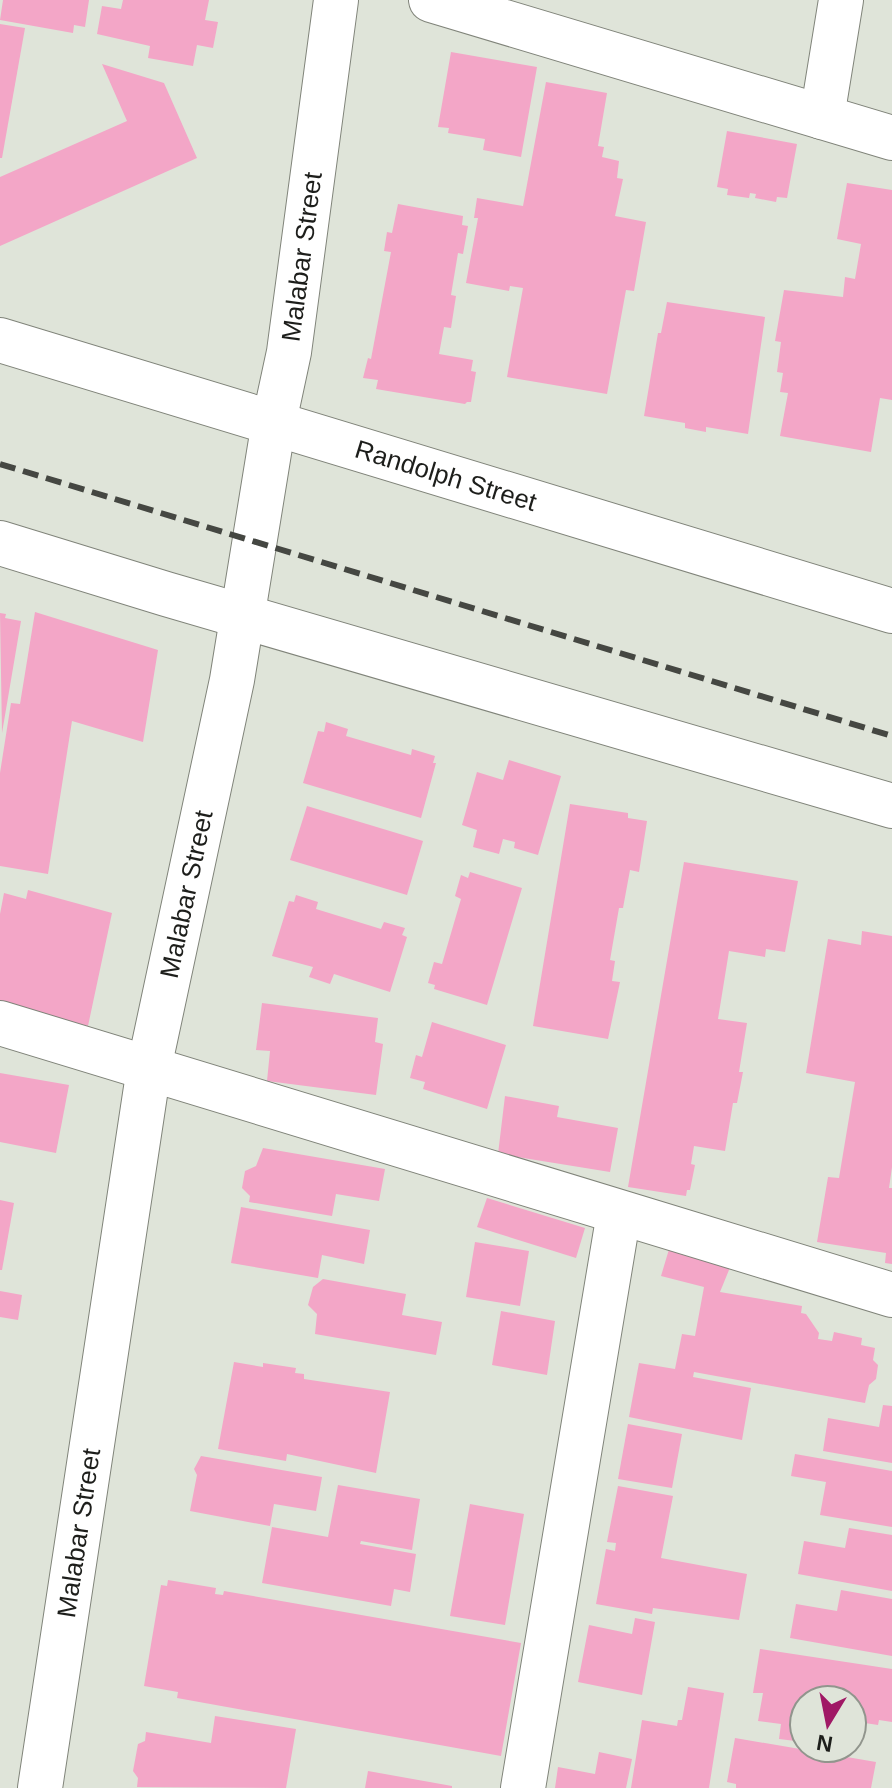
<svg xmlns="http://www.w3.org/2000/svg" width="892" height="1788" font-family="Arial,sans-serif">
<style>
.building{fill:#f3a6c7}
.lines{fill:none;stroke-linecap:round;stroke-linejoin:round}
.minor-casing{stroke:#80847a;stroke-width:46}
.minor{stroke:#fff;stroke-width:44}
.rail{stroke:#454742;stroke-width:6;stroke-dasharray:16 8;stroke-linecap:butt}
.labels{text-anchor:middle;stroke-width:6;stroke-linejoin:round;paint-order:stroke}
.street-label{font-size:26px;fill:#1d1e1b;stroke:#dfe4d9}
</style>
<rect width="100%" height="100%" fill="#dfe4d9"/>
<g class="building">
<path d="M3 0H89L85 27 74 25 73 33 0 20Z"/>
<path d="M123 0H209L205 20 218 22 213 48 197 45 193 66 148 58 150 46 97 34 102 6 121 9Z"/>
<path d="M0 24 25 28 2 158H0Z"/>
<path d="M451 52 537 67 521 157 483 150 485 139 448 133 449 128 438 127Z"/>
<path d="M102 64 164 83 197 158 0 246V177L127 121Z"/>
<path d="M546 82 607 93 598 146 604 147 602 157 619 161 617 178 623 179 615 216 646 222 634 291 626 290 607 394 507 377 523 288 510 286 509 291 466 283 478 218H474L477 198 523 206Z"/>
<path d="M727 131 797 144 787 198 777 197 776 202 755 198 756 194 750 193 749 198 727 195 728 189 717 187Z"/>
<path d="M847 183 892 190V400L880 398 871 452 780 436 788 393 780 392 783 373 777 372 781 342 775 341 784 290 843 297 845 277 855 279 861 244 837 239Z"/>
<path d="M398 204 463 216 462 225 468 226 463 254 458 253 451 295 456 296 451 328 444 327 439 354 473 360 471 371 476 372 471 402H467L465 404 376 389 378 380 363 378 368 358 371 359 391 252 384 251 387 232 392 233Z"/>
<path d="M667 302 765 317 748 434 706 427V432L685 428V423L644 416 658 333H661Z"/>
<path d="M35 612 158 650 143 742 72 721 48 874 0 866V773L11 703 20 704Z"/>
<path d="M0 613 6 614 5 618 21 621 2 733Z"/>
<path d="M326 722 348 729 346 736 411 755 412 749 435 756 433 763H436L421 818 303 783 318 731 324 732Z"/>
<path d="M509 760 561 776 538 855 514 848 515 842 503 839 499 854 473 847 477 830 462 825 477 772 503 780Z"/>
<path d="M570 804 628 813V818L647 821 639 872 630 870 623 908H619L610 960 615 961 612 981 620 982 608 1039 533 1026Z"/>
<path d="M307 806 423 841 407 895 290 860Z"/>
<path d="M684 862 798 881 785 952 766 949 765 957 729 951 718 1019 747 1023 739 1072H743L737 1103H733L725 1151 694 1146 691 1164 695 1165 690 1190H687L686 1196 628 1187Z"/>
<path d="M470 872 522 888 487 1005 434 989 435 985 428 983 434 962 442 964 461 899 455 896 461 875 468 878Z"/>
<path d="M28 890 112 913 88 1026 0 1002V914L4 893 26 899Z"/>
<path d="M296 895 318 902 316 909 381 929 384 922 405 928 402 935 407 937 390 992 334 974 330 984 309 977 313 967 272 956 289 901 294 902Z"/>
<path d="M862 931 892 936V1167L889 1188H892V1264L885 1263 886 1253 817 1242 828 1177 839 1178 855 1082 806 1073 828 939 861 945Z"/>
<path d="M262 1003 378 1018 375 1042 383 1044 376 1095 267 1081 270 1051 256 1050Z"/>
<path d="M432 1022 506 1045 487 1109 423 1089 425 1082 410 1078 416 1055 422 1057Z"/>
<path d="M0 1073 69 1085 56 1153 0 1142Z"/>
<path d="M505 1096 559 1106 557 1117 618 1128 610 1172 498 1154Z"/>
<path d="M263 1148 385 1169 379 1201 336 1194 332 1216 249 1202 250 1196 242 1188 245 1171 256 1166Z"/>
<path d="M487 1198 585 1228 576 1258 477 1227Z"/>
<path d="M0 1200 14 1203 2 1270H0Z"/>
<path d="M241 1207 370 1230 364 1264 322 1255 318 1278 231 1263Z"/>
<path d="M475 1242 529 1251 520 1306 466 1297Z"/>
<path d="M670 1246 731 1265 720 1292 802 1306 801 1313 806 1314 819 1333 818 1339 832 1341 834 1332 862 1338 861 1345 875 1348 873 1360 878 1365 876 1379 869 1385 865 1403 694 1372 693 1377 751 1388 742 1440 629 1417 639 1363 675 1369 682 1334 695 1336 704 1287 661 1276Z"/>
<path d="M323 1279 406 1294 402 1315 442 1322 436 1355 315 1334 317 1314 308 1305 313 1287Z"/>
<path d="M0 1291 22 1295 18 1320 0 1317Z"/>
<path d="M501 1311 555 1321 547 1375 492 1365Z"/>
<path d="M234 1362 263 1367V1363L296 1368 295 1373 304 1374V1379L390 1392 376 1473 287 1454 286 1461 218 1449Z"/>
<path d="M883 1405 892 1406V1463L823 1451 828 1418 879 1427Z"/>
<path d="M628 1424 682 1434 672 1488 618 1479Z"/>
<path d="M795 1454 892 1471V1527L820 1515 826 1482 791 1476Z"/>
<path d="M201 1456 322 1477 316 1511 274 1504 270 1526 190 1511 197 1475 194 1469Z"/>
<path d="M338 1485 420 1499 412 1550 361 1541 360 1544 416 1554 410 1592 394 1589 391 1606 262 1583 272 1527 328 1537Z"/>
<path d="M618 1486 673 1496 661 1558 747 1574 739 1620 653 1608 652 1614 596 1604 606 1549 615 1551 616 1543 607 1542Z"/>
<path d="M470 1504 524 1514 505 1625 450 1616Z"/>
<path d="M849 1528 892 1535V1591L798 1574 804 1541 845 1548Z"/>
<path d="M168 1580 216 1588 215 1594 223 1595 224 1591 521 1643 501 1756 177 1698 178 1692 144 1686 161 1585 167 1586Z"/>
<path d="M841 1590 892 1599V1656L790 1638 796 1604 837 1611Z"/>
<path d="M635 1618 655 1622 642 1695 578 1682 589 1625 632 1634Z"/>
<path d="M760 1649 892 1669V1722L879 1720 878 1725 852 1721V1700H804V1742L779 1739 781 1724 758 1721 763 1693H753Z"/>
<path d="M688 1687 724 1693 709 1788H631L642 1720 677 1726 678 1720H682Z"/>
<path d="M215 1716 296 1729 286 1788 137 1787 138 1778 133 1771 138 1744 145 1741 146 1732 211 1743Z"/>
<path d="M735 1738 876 1762 871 1788H736V1784L727 1782Z"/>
<path d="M599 1752 632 1759 626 1788H555L558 1767 595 1774Z"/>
<path d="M368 1771 452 1786V1788H365Z"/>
</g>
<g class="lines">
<defs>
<g id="minor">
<path d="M431 0 892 138"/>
<path d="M822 117 841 0"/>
<path id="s1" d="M0 340 892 611"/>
<path d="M0 543 166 594 892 806"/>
<path d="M0 1023 892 1295"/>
<path id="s2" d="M40 1788 149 1068 232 680 274 422 289 352 336 0"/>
<path d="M523 1788 619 1213"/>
</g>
</defs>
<use href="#minor" class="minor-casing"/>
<use href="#minor" class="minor"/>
<path class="rail" d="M0 464 892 736"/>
</g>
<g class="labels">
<g class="street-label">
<text dy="9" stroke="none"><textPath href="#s2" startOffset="1554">Malabar Street</textPath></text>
<text dy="9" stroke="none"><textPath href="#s1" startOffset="466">Randolph Street</textPath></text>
<text dy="9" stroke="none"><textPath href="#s2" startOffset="906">Malabar Street</textPath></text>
<text dy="9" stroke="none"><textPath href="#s2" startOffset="258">Malabar Street</textPath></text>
</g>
</g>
<g transform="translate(828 1724) rotate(190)"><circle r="38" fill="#dfe4d9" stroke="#91958d" stroke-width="2"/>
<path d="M0-6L14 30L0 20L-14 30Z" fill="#a01865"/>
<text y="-12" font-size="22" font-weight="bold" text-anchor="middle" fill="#1d1e1b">N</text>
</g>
</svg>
